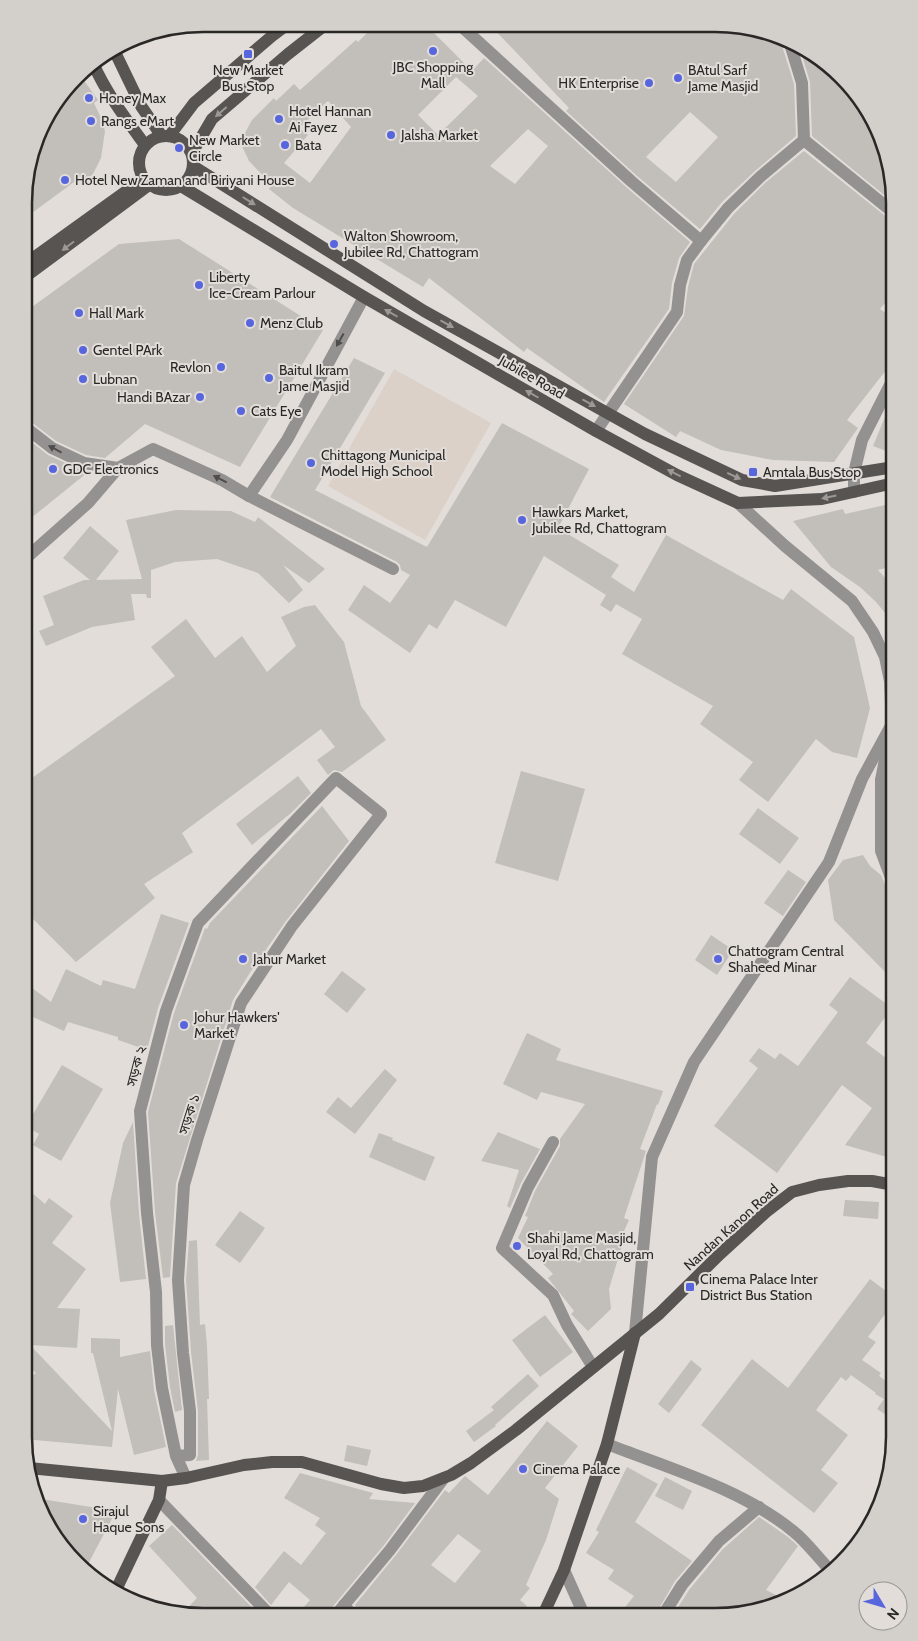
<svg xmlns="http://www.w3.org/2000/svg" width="918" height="1641" font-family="Cabin,'Noto Sans Bengali',sans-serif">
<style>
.built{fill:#dcd1c8}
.building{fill:#c2beb9;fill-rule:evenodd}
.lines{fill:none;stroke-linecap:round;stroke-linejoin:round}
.minor{stroke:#949290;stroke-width:12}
.major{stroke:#575451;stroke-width:12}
.oneway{fill:#9c9895}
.oneway2{fill:#4e4d4b}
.poi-dot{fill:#5866dd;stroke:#e2ddd9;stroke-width:2}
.labels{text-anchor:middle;stroke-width:4;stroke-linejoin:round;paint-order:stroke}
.poi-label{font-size:14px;fill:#292826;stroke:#e2ddd9;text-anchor:start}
.street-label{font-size:14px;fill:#292826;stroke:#e2ddd9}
.rim{fill:none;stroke:#292826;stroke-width:2.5}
</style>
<rect width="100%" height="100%" fill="#e2ddd9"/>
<path class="built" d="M394 369 491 423 425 540 328 486Z"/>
<g class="building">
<path d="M375 25H426L472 71 484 58 626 187 690 242 679 258 672 283 669 309 604 402 527 348 524 352 429 278 423 287 293 208 269 189 272 185 249 161 240 142 252 120 274 98 276 101 294 84 300 90 356 40 358 42ZM456 77 478 96 438 135 418 115ZM328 101 351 127 310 183 284 163 308 135 299 128ZM528 129 548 146 515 184 490 166Z"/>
<path d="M491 26 750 27 784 44 783 49 794 84 796 136 755 171 722 202 700 229 636 175 566 111 569 108ZM690 112 718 137 676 182 646 157Z"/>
<path d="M801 52 833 68 856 102H854L871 130 873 128 885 145 894 203 812 136 810 82Z"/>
<path d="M80 75 98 100 94 103 102 120 105 131 101 158 93 174 84 181 81 177 25 218V180L41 128 52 120 48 116Z"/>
<path d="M804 151 889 219 894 221V292L880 309 894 319V360L847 420 858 428 834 462 773 460 721 450 680 431 676 437 624 404 684 316 688 287 694 264 734 214 765 183Z"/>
<path d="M179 239 323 330 240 467 145 424 105 458 86 455 56 441 30 421 25 419V312L119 244Z"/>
<path d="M354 358 385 373 315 490 427 547 502 423 589 469 558 528 619 565 611 577 634 592 666 535 783 600 791 589 854 637 870 708 857 758 832 752 816 739 768 802 739 780 753 762 700 724 713 706 622 654 642 619 616 604 611 612 600 605 606 595 544 556 506 627 455 600 437 629 429 624 410 653 348 610 364 585 390 603 410 575 401 570 400 565 397 562 270 497Z"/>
<path d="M894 395V454L873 446Z"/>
<path d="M25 437 48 455 81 470 88 472 25 523Z"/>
<path d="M894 503V566L878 570 894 588V624L876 602 860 587 831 567 793 521 843 509 845 514Z"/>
<path d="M176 510 231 511 255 522 258 517 325 569 309 583 283 565 303 590 289 603 258 573 217 559 175 562 151 570V598H147L146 594H131L135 620 92 627 46 646 39 631 54 625 43 596 84 580H90L63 558 90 526 119 551 96 580 142 579 126 520Z"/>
<path d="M315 605 344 642 361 706 386 740 342 772 334 770 328 775 317 760 335 747 321 729 182 833 193 852 144 884 155 898 76 962 24 910 25 783 175 676 151 647 186 619 215 658 242 636 267 672 296 646 281 617 304 607Z"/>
<path d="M521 771 585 789 558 881 495 863Z"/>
<path d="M298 776 311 793 291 813 252 845 236 824Z"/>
<path d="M322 806 349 841 286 921 251 971 233 1000 176 1183 170 1277 163 1278 155 1212 148 1112 174 1013 205 928 207 929 210 923Z"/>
<path d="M758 808 799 838 780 864 739 834Z"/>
<path d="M863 855 870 866 881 875 887 889 894 897V981L834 920 828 880 843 860Z"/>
<path d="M788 870 806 882 783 916 764 903Z"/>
<path d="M161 914 189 923 158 1008 147 1050 118 1040V1037L68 1022 64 1031 24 1013V982L51 1002 66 969 101 986 103 980 135 989Z"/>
<path d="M711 935 733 950 717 975 695 960Z"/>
<path d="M342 971 366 989 347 1013 324 994Z"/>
<path d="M850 977 892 1008 866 1043 894 1064V1159L845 1145 872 1108 842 1085 777 1173 714 1126 758 1068 749 1061 759 1048 775 1059 780 1053 798 1066 838 1012 829 1005Z"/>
<path d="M527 1033 561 1049 556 1060 663 1091 658 1105 657 1104 640 1149 646 1151 624 1218 629 1220 624 1231 626 1232 609 1289 611 1309 588 1331 571 1314 574 1311 548 1278 553 1274 518 1238 528 1217 525 1216 535 1191 560 1146V1139L585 1104 541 1092 537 1100 503 1084Z"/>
<path d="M62 1065 103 1089 61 1161 33 1145 39 1134 26 1126Z"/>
<path d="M385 1069 397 1080 355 1134 326 1112 338 1097 351 1108Z"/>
<path d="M133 1122 139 1214 146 1279 120 1282 110 1203 123 1143Z"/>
<path d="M498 1132 540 1149 521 1183 510 1208 507 1206 519 1170 481 1161Z"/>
<path d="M379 1133 393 1138 392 1140 435 1157 425 1181 369 1157Z"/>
<path d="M24 1186 45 1204 49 1198 73 1216 52 1243 86 1269 57 1308 80 1309 77 1348 30 1345 112 1431 93 1353H91V1338L120 1339V1357L150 1351 154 1390 166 1447 134 1455 118 1389 112 1447 24 1439V1382L36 1373 24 1361Z"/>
<path d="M845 1200 879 1202 878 1219 843 1216Z"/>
<path d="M240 1211 265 1228 240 1263 215 1245Z"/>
<path d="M197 1240 200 1325 205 1324 207 1345 209 1399H207L209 1460 196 1461 198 1455V1411L191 1352 186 1280 189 1241Z"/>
<path d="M870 1279 894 1297V1302L868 1337 876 1342 862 1360 881 1373 879 1376 893 1386 894 1384V1420L877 1409 884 1399 875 1394 876 1393 851 1375 846 1381 841 1377 816 1410 848 1435 821 1470 838 1483 814 1513 701 1425 752 1359 788 1388Z"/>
<path d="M545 1315 573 1352 540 1377 512 1340Z"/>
<path d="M173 1325 182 1410 175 1412 170 1387 165 1344V1326Z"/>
<path d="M691 1360 702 1369 669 1413 658 1404Z"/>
<path d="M528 1374 539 1386 495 1425 496 1426 474 1442 466 1431 494 1410 491 1407Z"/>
<path d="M547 1421 578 1446 545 1488 559 1499 546 1540 526 1585 530 1588 520 1600 527 1606 518 1617 361 1616 355 1605 396 1555 445 1490 449 1493 465 1476 488 1495ZM458 1534 481 1551 455 1583 431 1565Z"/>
<path d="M347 1445 371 1450 367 1466 344 1461Z"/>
<path d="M627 1467 658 1484 635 1522 692 1561 675 1581 654 1617H617L634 1596 608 1579 614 1570 586 1553 599 1532 596 1530Z"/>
<path d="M300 1473 373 1493 369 1499 415 1503 384 1545 329 1611 327 1616H296L310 1600 289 1582 271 1605 255 1587 284 1551 301 1565 326 1533 315 1525 320 1518 284 1498Z"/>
<path d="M665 1477 692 1491 683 1510 655 1496Z"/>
<path d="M35 1498 116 1511 87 1566 66 1544Z"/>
<path d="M759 1517 788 1537 798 1546 766 1590 786 1600 773 1608 715 1617H672L689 1590 722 1550Z"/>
<path d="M172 1525 260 1616H180L197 1598 149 1546Z"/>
</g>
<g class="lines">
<g class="minor">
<path d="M460 25 631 181 701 241"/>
<path d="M791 47 802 83 804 140 894 213"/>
<path d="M25 427 52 448 84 463 118 468 153 449 222 480 249 496 287 440 364 297"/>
<path d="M596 431 677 312 680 285 687 260 701 241 728 208 760 177 804 140"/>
<path d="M854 492V473L862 440 894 377"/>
<path d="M249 496 393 569"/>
<path d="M738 503 785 546 852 601 873 632 885 657 890 681 892 723 881 780V851L894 886"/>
<path d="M25 559 88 503 118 468"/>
<path d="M881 780 894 786"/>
<path d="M553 1142 528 1187 502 1248 553 1295 567 1325 593 1367"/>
<path d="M635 1333 652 1157 694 1062 829 862 862 779 894 720"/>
<path d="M607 1444C668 1468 742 1489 793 1531 807 1542 819 1559 832 1572"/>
<path d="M176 1456 162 1388 157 1345 156 1292 147 1213 140 1111 166 1011 198 923 336 778 381 814 292 926 241 1003 197 1140 184 1185 178 1280 183 1353 190 1411V1455L176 1456 186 1478"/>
<path d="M159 1500 271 1616"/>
<path d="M564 1570 585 1617"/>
<path d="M344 1605 353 1616"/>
<path d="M335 1616 390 1550 444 1478"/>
<path d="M662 1617 682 1585 719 1541 759 1507"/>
</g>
<g class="major">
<path d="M114 50 141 106 161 135"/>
<path d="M93 63C106 93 126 119 145 145"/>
<path d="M170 135 194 103 272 36 288 24"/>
<circle cx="166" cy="163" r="27"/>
<path d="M192 153 212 119 288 54 325 25"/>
<path d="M193 166 424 311 645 434 742 480 775 486 894 467"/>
<path d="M181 186 364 297 596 431 677 475 738 503 822 499 894 483"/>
<path d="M25 264 143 179"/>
<path d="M25 277 149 185"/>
<path d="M29 1468 162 1481 186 1478 244 1465 272 1462H302L381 1484 404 1488 423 1486 451 1475 471 1463 516 1430 659 1314 720 1254 766 1212 792 1192 819 1185 848 1181H872L894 1185"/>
<path d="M115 1592 159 1500 162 1481"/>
<path d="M542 1617 564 1570 607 1444 635 1333"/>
</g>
</g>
<defs><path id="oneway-solid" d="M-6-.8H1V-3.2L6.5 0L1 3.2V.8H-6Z" transform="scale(1.25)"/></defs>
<g class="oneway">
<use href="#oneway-solid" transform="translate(221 112) rotate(139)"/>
<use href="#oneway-solid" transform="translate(249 201) rotate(32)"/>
<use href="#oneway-solid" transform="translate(68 246) rotate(143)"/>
<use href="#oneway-solid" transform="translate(391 313) rotate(-150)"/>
<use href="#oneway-solid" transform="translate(447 324) rotate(29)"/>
<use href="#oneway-solid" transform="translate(532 394) rotate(-150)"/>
<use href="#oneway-solid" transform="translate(589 403) rotate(29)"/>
<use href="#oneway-solid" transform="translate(674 473) rotate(-153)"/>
<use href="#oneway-solid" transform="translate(734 476) rotate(25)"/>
<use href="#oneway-solid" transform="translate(829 497) rotate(168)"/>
</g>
<g class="oneway2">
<use href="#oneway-solid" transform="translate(340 340) rotate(119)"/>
<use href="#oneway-solid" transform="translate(55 449) rotate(-152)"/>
<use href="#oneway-solid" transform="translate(220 479) rotate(-153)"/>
</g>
<g class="poi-dot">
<circle cx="433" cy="51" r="5"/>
<rect x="243" y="49" width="10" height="10" rx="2.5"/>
<circle cx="678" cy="78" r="5"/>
<circle cx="649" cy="83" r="5"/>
<circle cx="89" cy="98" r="5"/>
<circle cx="279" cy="119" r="5"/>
<circle cx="91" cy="121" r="5"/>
<circle cx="391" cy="135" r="5"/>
<circle cx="285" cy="145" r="5"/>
<circle cx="179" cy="148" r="5"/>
<circle cx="65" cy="180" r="5"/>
<circle cx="334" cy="244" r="5"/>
<circle cx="199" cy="285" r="5"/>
<circle cx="79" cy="313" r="5"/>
<circle cx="250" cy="323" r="5"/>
<circle cx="83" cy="350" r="5"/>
<circle cx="221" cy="367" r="5"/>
<circle cx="269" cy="378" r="5"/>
<circle cx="83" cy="379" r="5"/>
<circle cx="200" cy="397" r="5"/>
<circle cx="241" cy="411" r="5"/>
<circle cx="311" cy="463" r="5"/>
<circle cx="53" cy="469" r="5"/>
<rect x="748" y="467" width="10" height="10" rx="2.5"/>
<circle cx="522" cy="520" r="5"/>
<circle cx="243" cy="959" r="5"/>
<circle cx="718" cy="959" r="5"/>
<circle cx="184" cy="1025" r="5"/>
<circle cx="517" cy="1246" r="5"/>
<rect x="685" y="1282" width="10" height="10" rx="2.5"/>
<circle cx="523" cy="1469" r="5"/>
<circle cx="83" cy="1519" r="5"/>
</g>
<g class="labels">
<g class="poi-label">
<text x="433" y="72" text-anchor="middle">JBC Shopping<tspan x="433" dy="16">Mall</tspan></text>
<text x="248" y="75" text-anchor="middle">New Market<tspan x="248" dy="16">Bus Stop</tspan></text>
<text x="688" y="75">BAtul Sarf<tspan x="688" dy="16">Jame Masjid</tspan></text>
<text x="639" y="88" text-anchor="end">HK Enterprise</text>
<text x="99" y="103">Honey Max</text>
<text x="289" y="116">Hotel Hannan<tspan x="289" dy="16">Ai Fayez</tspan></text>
<text x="101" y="126">Rangs eMart</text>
<text x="401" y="140">Jalsha Market</text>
<text x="189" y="145">New Market<tspan x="189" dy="16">Circle</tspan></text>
<text x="295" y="150">Bata</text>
<text x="75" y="185">Hotel New Zaman and Biriyani House</text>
<text x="344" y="241">Walton Showroom,<tspan x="344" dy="16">Jubilee Rd, Chattogram</tspan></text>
<text x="209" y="282">Liberty<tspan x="209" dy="16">Ice-Cream Parlour</tspan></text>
<text x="89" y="318">Hall Mark</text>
<text x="260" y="328">Menz Club</text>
<text x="93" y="355">Gentel PArk</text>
<text x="211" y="372" text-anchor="end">Revlon</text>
<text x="279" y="375">Baitul Ikram<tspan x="279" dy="16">Jame Masjid</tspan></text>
<text x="93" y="384">Lubnan</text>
<text x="190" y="402" text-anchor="end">Handi BAzar</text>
<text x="251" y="416">Cats Eye</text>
<text x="321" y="460">Chittagong Municipal<tspan x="321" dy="16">Model High School</tspan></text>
<text x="63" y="474">GDC Electronics</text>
<text x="763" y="477">Amtala Bus Stop</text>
<text x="532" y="517">Hawkars Market,<tspan x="532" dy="16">Jubilee Rd, Chattogram</tspan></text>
<text x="728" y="956">Chattogram Central<tspan x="728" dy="16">Shaheed Minar</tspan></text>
<text x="253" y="964">Jahur Market</text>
<text x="194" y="1022">Johur Hawkers'<tspan x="194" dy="16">Market</tspan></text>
<text x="527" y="1243">Shahi Jame Masjid,<tspan x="527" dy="16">Loyal Rd, Chattogram</tspan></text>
<text x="700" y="1284">Cinema Palace Inter<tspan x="700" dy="16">District Bus Station</tspan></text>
<text x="533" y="1474">Cinema Palace</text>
<text x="93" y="1516">Sirajul<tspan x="93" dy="16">Haque Sons</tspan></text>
</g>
<g class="street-label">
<text transform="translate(532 377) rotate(30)" y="5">Jubilee Road</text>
<text transform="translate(136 1066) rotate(-75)" y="5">সড়ক ২</text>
<text transform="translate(189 1114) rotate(-73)" y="5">সড়ক ১</text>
<text transform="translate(731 1227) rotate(-42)" y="5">Nandan Kanon Road</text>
</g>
</g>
<path d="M0 0H918V1641H0ZM203 32H715A171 171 0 0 1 886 203V1437A171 171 0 0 1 715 1608H203A171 171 0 0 1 32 1437V203A171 171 0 0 1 203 32Z" fill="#d3cfcb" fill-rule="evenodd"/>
<path class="rim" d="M203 32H715A171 171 0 0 1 886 203V1437A171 171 0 0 1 715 1608H203A171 171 0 0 1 32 1437V203A171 171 0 0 1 203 32Z"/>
<g transform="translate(883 1606) rotate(128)"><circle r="24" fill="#e2ddd9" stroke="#989591"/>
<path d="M0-4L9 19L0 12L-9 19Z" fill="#5866dd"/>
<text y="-8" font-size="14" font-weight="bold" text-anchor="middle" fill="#292826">N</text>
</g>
</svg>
